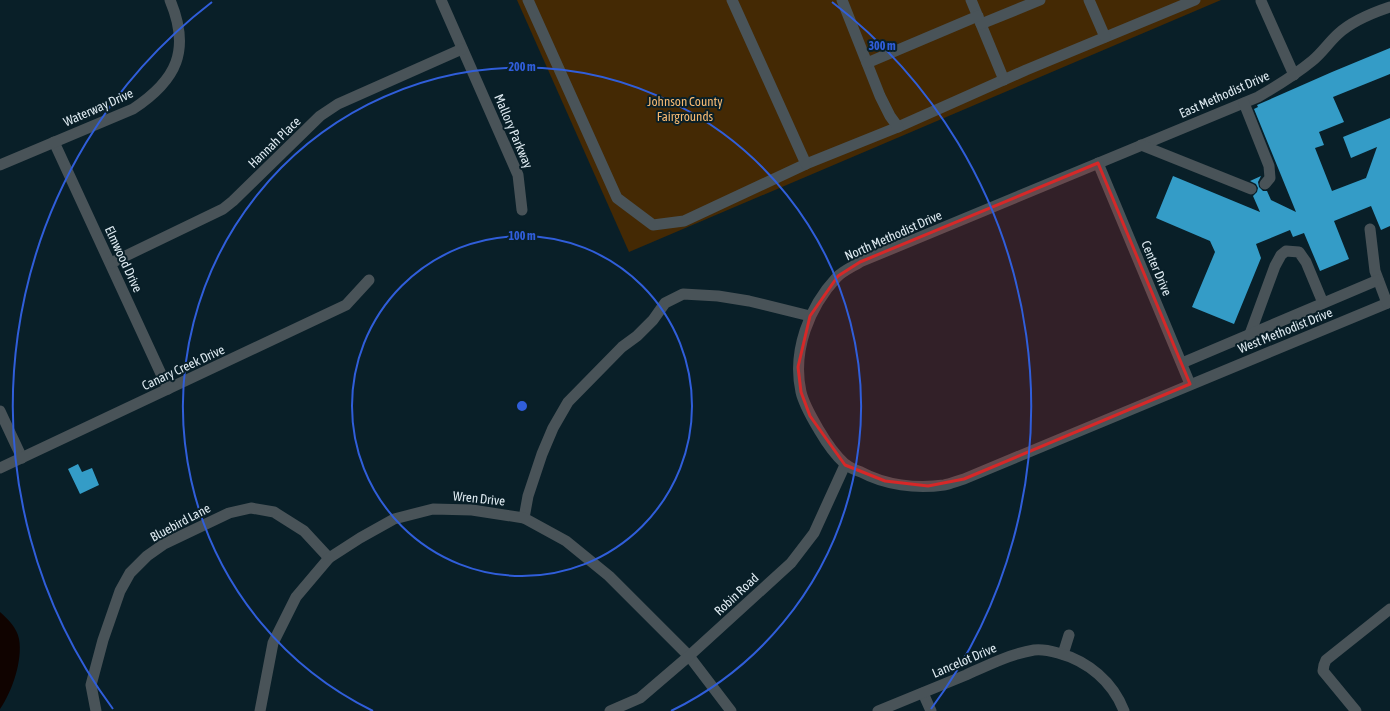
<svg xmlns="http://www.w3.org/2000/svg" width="1390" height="711" font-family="'Asap Condensed',sans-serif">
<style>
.green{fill:#442904}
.water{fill:#100300}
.building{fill:#349cc7}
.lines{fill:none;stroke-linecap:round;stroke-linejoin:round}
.minor{stroke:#495358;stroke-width:11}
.marked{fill:#d62828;fill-opacity:0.2;stroke:#d62828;stroke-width:3;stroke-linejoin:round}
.ring{fill:none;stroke:#305eda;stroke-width:2}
.labels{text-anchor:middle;stroke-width:4;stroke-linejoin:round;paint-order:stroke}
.street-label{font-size:13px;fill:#deeaf1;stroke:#091f28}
.park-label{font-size:13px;fill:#f7ba72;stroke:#091f28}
.centre{fill:#305eda;stroke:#091f28;stroke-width:2}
.ring-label{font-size:12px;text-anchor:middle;font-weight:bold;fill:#305eda;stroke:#091f28;stroke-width:4;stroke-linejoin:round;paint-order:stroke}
</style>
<rect width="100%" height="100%" fill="#091f28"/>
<path class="green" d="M517 0H1221L629 252Z"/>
<path class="water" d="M0 612C8 619 17 628 19 639 23 660 12 692 0 709Z"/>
<g class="building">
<path d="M1390 48V74L1333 97 1344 122 1319 132 1324 145 1315 148 1332 191 1366 178 1377 147 1351 158 1343 137 1390 118V226L1381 230 1371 206 1334 221 1349 259 1320 271 1304 233 1293 237 1290 230 1256 244 1261 258 1234 324 1192 307 1215 252 1210 241 1156 218 1173 176 1260 212 1253 196 1257 192 1258 188 1256 184 1250 181 1261 176 1258 182 1259 187 1263 191H1267L1271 200 1296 212 1254 109 1258 107 1257 105 1332 72Z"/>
<path d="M78 464 82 472 92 468 99 485 80 494 68 469Z"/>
</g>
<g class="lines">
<g class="minor">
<path d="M441 0 518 175 522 210"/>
<path d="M528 0 617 198 653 225 684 221 806 164 898 127 1026 70 1195 0"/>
<path d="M732 0 806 164"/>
<path d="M842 0 880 96 890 116 898 127"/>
<path d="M971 0 1004 80"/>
<path d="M1089 0 1105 37"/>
<path d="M1261 1 1294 75"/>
<path d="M1390 7C1372 13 1352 21 1338 34 1329 42 1322 53 1312 61 1295 75 1277 86 1258 97L860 262C852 267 843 271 837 277 809 307 792 351 801 392 804 405 812 418 819 430 826 442 834 454 845 464 849 467 855 470 861 472 885 485 916 489 944 485 950 484 957 481 964 479L1390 302"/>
<path d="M981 24 1040 0"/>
<path d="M867 63 978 16"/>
<path d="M1244 103 1269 166 1270 178 1265 184"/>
<path d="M54 142 168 389"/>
<path d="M1141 145 1251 189"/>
<path d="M1098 163 1190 384"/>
<path d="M0 165 133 109C177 80 191 50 170 0"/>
<path d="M1370 229 1375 271 1387 303"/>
<path d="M111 263 223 209 233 201 320 116 338 104 462 49"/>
<path d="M1250 334 1275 266 1281 255 1286 251 1299 252 1306 262 1323 303"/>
<path d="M1182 363 1378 280"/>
<path d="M0 411 22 458"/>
<path d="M0 468 346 305 369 280"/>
<path d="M524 518 528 496 542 454 553 428 568 402 622 347 637 336 653 320 665 303 683 294 718 296 749 301 810 316"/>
<path d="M1063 654 1069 635"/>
<path d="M923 693 931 711"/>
<path d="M96 711 91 685 103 640 120 591 130 573 147 556 164 544 229 513 251 508 274 512 304 531 329 558"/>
<path d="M260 711 273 643 296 597 329 558 360 538 394 519 433 509 472 510 524 518 566 541 609 576 689 656 731 711"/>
<path d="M610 711 640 698 689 656 791 563 814 533 845 465"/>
<path d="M878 711C907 699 937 687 966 675 988 665 1010 654 1034 650 1042 649 1051 651 1058 653 1088 661 1113 682 1124 711"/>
<path d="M1356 711 1323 671 1324 665 1326 660 1390 609"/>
</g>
</g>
<path class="marked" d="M1098 163 1190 384 964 479 928 486 885 481 845 465 810 416 801 392 798 367 810 316 838 276 860 262Z"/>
<g class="ring">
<circle cx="522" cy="406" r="170"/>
<path d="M373 711A339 339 0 1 1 671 711"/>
<path d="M113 709A509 509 0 0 1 212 2M832 2A509 509 0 0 1 931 709"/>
</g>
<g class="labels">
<g class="street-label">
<text transform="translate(1224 94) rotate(-24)" y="5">East Methodist Drive</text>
<text transform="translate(98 107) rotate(-24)" y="5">Waterway Drive</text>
<text transform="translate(514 131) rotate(67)" y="5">Mallory Parkway</text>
<text transform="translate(274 142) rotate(-44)" y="5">Hannah Place</text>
<text transform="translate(893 235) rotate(-24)" y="5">North Methodist Drive</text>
<text transform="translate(124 259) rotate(65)" y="5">Elmwood Drive</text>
<text transform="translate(1157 268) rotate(67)" y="5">Center Drive</text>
<text transform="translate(1285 330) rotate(-22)" y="5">West Methodist Drive</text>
<text transform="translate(183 367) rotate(-25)" y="5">Canary Creek Drive</text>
<text transform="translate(479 498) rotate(6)" y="5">Wren Drive</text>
<text transform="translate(180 522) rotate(-28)" y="5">Bluebird Lane</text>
<text transform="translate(736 594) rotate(-43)" y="5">Robin Road</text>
<text transform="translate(964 660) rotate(-23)" y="5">Lancelot Drive</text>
</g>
<g class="park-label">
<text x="685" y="106">Johnson County<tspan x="685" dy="15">Fairgrounds</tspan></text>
</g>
</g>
<circle cx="522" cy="406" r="6" class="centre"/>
<g class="ring-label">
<text x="882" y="50">300 m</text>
<text x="522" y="71">200 m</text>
<text x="522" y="240">100 m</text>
</g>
</svg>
